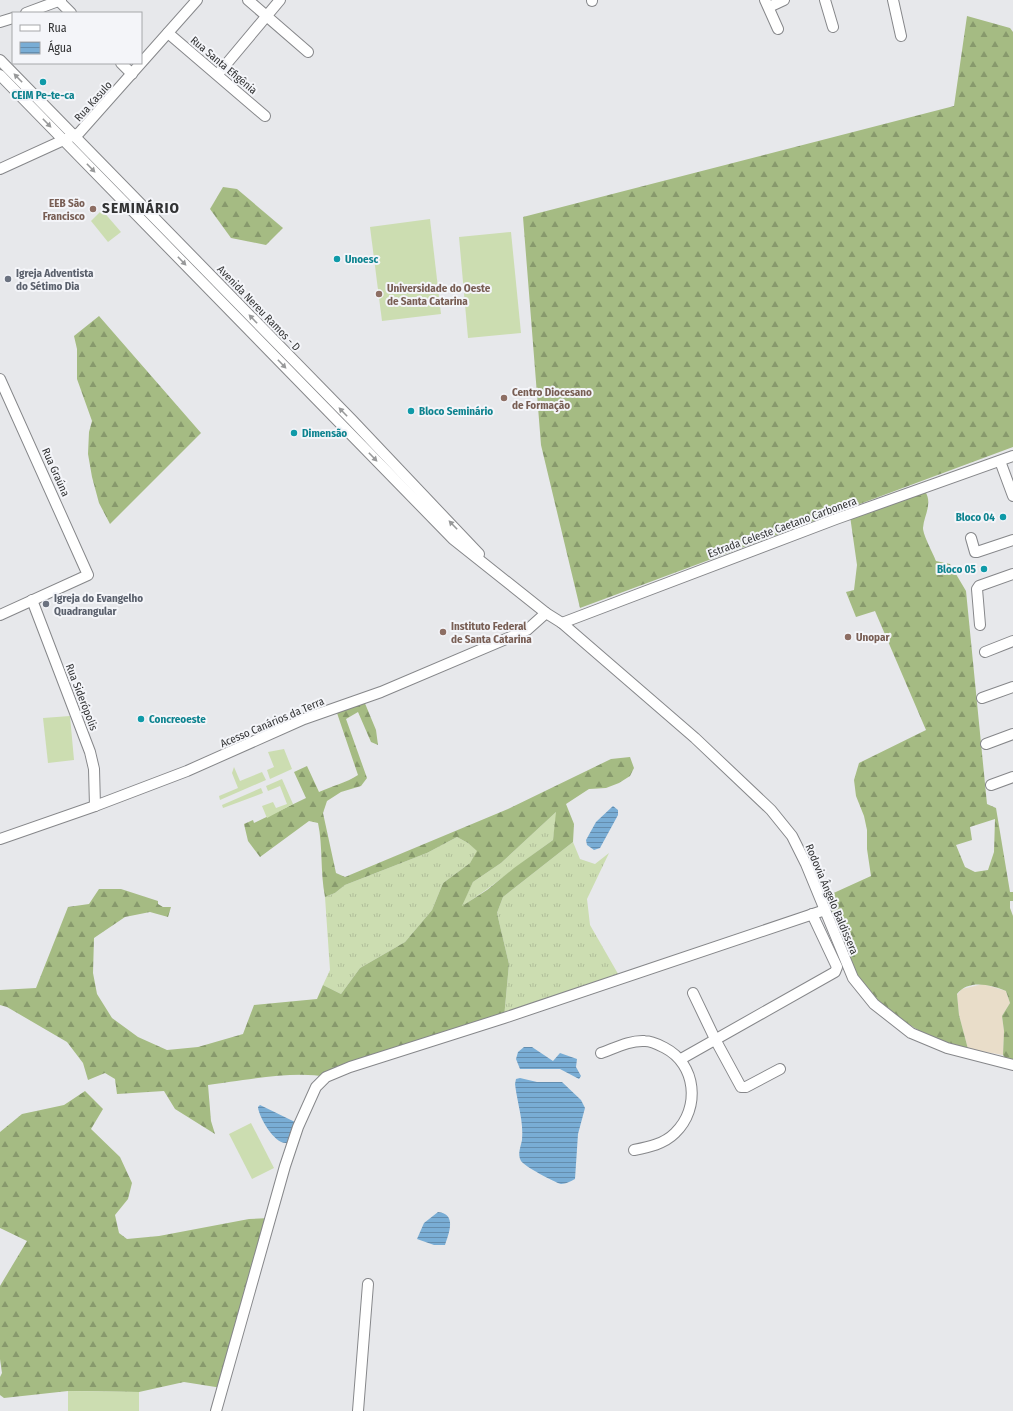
<svg xmlns="http://www.w3.org/2000/svg" width="1013" height="1411" font-family="'Fira Sans Condensed',sans-serif">
<style>
.industrial{fill:#e9ddc9}
.grass{fill:url(#grass-tufts)}
.forest{fill:url(#forest-firs);fill-rule:evenodd}
.garden{fill:#ccddb1}
.water{fill:url(#water-rules)}
.lines{fill:none;stroke-linecap:round;stroke-linejoin:round}
.minor-casing{stroke:#86878a;stroke-width:12}
.minor{stroke:#fff;stroke-width:10}
.oneway{fill:#98999a}
.culture-dot{fill:#0f9aa8;stroke:#f4f5f9;stroke-width:1.5}
.education-dot{fill:#8d6e63;stroke:#f4f5f9;stroke-width:1.5}
.worship-dot{fill:#6b7280;stroke:#f4f5f9;stroke-width:1.5}
.labels{text-anchor:middle;stroke-width:4;stroke-linejoin:round;paint-order:stroke}
.street-label{font-size:11px;fill:#323334;stroke:#f4f5f9}
.culture-label{font-size:11px;font-weight:bold;fill:#0d838f;stroke:#f4f5f9;text-anchor:start}
.education-label{font-size:11px;font-weight:bold;fill:#785e54;stroke:#f4f5f9;text-anchor:start}
.worship-label{font-size:11px;font-weight:bold;fill:#5b616d;stroke:#f4f5f9;text-anchor:start}
.district-label{font-size:15px;font-weight:bold;letter-spacing:1px;fill:#323334;stroke:#f4f5f9}
</style>
<defs>
<pattern id="grass-tufts" width="24" height="20" patternUnits="userSpaceOnUse"><rect width="24" height="20" fill="#ccddb1"/><path d="M3 7l-1-3M5 7V3M7 7l1-3M15 17l-1-3M17 17v-4M19 17l1-3" fill="none" stroke="#b0be99"/></pattern>
<pattern id="forest-firs" width="22" height="20" patternUnits="userSpaceOnUse"><rect width="22" height="20" fill="#a5bb83"/><path d="M5 1l3.5 6h-7zM16 11l3.5 6h-7z" fill="#87996c"/></pattern>
<pattern id="water-rules" width="6" height="5" patternUnits="userSpaceOnUse"><rect width="6" height="5" fill="#79add5"/><path d="M0 2.5h6" fill="none" stroke="#648dae"/></pattern>
</defs>
<rect width="100%" height="100%" fill="#e7e8eb"/>
<path class="industrial" d="M983 984 1006 991 1010 1003 1002 1016 1004 1031 1003 1055 968 1049 959 1015 957 995 962 989Z"/>
<g class="grass">
<path d="M557 811 553 840C522 862 493 886 461 907L473 882 501 863Z"/>
<path d="M457 837 468 843 478 851 470 863 443 883 432 910 405 942 360 968 341 994 323 985 330 970 325 897 335 893 345 885 427 853Z"/>
<path d="M573 842 580 859 595 864 609 853 587 899 590 925 621 979 504 1018 509 964 497 913 503 897Z"/>
</g>
<g class="forest">
<path d="M967 16 1010 28 1013 32V447L580 608 541 445 523 217 954 106Z"/>
<path d="M223 187 237 189 283 228 266 245 231 238 210 209Z"/>
<path d="M99 316 201 433 110 524 99 503 92 477 88 454 89 432 92 421 77 379V349L74 336Z"/>
<path d="M925 491C933 504 924 515 923 528 923 535 933 553 936 561L950 564 966 591 987 804 996 808 1010 892H1013V901H1010V908L1013 916V1061L1006 1059 1003 1055 1004 1031 1002 1016 1010 1003 1006 991C991 985 969 979 957 994L959 1015 968 1049C930 1043 875 1008 856 973 844 950 836 922 827 896L871 876 867 849V830L864 816 856 796 854 780 859 763 926 730 875 611 856 617 846 592 854 590 857 565 850 516ZM995 819 994 852 988 870 975 872 965 867 956 845 972 840 970 827Z"/>
<path d="M364 701 376 730 378 745 371 742 358 712 346 719 367 778 361 786 341 792 327 801 323 813 336 873 345 877 508 809 611 759 630 757 634 768 630 776 619 783 606 788 589 789 566 804 574 824 573 842 503 897 497 913 509 964 504 1018 326 1077C295 1070 240 1081 208 1085L211 1121 215 1134 175 1109 164 1091 117 1094 115 1079 105 1073 88 1080 83 1063 67 1042 7 1007 0 1005V990L36 988 68 907 89 904 99 889H121L158 901V904L163 907H171L168 917 150 912 125 917 94 938 93 973 97 994 112 1018 138 1037 167 1050 198 1047 243 1034 254 1005 317 999 323 985 341 994 360 968 405 942 432 910 443 883 470 863 477 851 468 843 457 837 427 853 345 885 335 893 325 897C320 872 323 846 318 823L309 821 260 857 248 841 244 824 253 820 254 823 306 798 294 772 307 766 319 792C332 786 346 783 358 775L337 713ZM556 812 553 840 514 868 487 890 462 906 473 882 501 863Z"/>
<path d="M85 1091 103 1109 91 1129 120 1157 132 1183 128 1199 115 1215 119 1233 127 1239 159 1236 249 1219 270 1218 222 1388 184 1382 139 1392 68 1391 4 1398 0 1395V1377L2 1373 0 1359V1286L27 1241 0 1228V1132L22 1114 64 1105Z"/>
</g>
<g class="garden">
<path d="M102 210 121 232 108 242 91 221Z"/>
<path d="M430 219 441 314 382 321 370 227Z"/>
<path d="M511 232 521 333 468 338 459 237Z"/>
<path d="M70 716 74 760 48 763 43 718Z"/>
<path d="M284 749 292 769 270 779 267 770 274 767 268 752Z"/>
<path d="M234 767 240 781 262 772 266 780 220 800 219 796 238 788 232 773Z"/>
<path d="M282 779 293 804 267 818 262 806 273 802 276 808 287 804 280 786 268 791 266 786Z"/>
<path d="M261 788 263 793 223 808 222 805Z"/>
<path d="M251 1123 274 1168 252 1179 229 1134Z"/>
<path d="M68 1391 139 1392V1411H68Z"/>
</g>
<g class="water">
<path d="M613 806 618 810V815L600 848 594 850 587 845 586 840 596 822Z"/>
<path d="M524 1047H532L553 1061 560 1053 577 1059 576 1067 581 1076 579 1079 560 1069H520L516 1059 518 1052Z"/>
<path d="M520 1078 537 1082H562L581 1100 585 1108 578 1134 575 1179C571 1181 566 1184 561 1184 554 1182 524 1166 521 1161 517 1154 521 1146 522 1140 524 1122 517 1102 515 1084L516 1079Z"/>
<path d="M260 1105 295 1122 291 1137 287 1143C275 1145 259 1118 258 1107Z"/>
<path d="M438 1212C457 1214 449 1233 445 1245H434L417 1239 424 1223Z"/>
</g>
<g class="lines">
<defs>
<g id="minor">
<path d="M58 0 71 13"/>
<path d="M248 0 308 52"/>
<path d="M592 0V1"/>
<path d="M765 0 778 29"/>
<path d="M825 0 833 27"/>
<path d="M893 0 901 36"/>
<path d="M769 7 784 0"/>
<path d="M26 13 61 0"/>
<path d="M0 22 13 18"/>
<path d="M168 33 265 116"/>
<path d="M0 60 352 420 479 554"/>
<path d="M121 63 132 74"/>
<path d="M218 74 280 0"/>
<path d="M0 75 453 539 546 613 562 623 695 738 771 810 792 836 806 864 853 978 874 1004 911 1033 947 1048 1013 1065"/>
<path d="M0 169 79 133 197 0"/>
<path d="M0 379 88 575 0 615"/>
<path d="M1000 461 1013 496"/>
<path d="M971 538 975 552H977L1013 540"/>
<path d="M32 600 90 752 94 769 95 806"/>
<path d="M562 623 836 519 1013 456"/>
<path d="M980 625 977 589 979 586 1013 574"/>
<path d="M985 652 1013 641"/>
<path d="M982 698 1013 687"/>
<path d="M986 744 1013 734"/>
<path d="M991 785 1013 777"/>
<path d="M0 839 95 806 187 771 304 719 381 692 527 630 546 613"/>
<path d="M693 993 716 1041 741 1087H746L780 1069"/>
<path d="M601 1053C615 1048 630 1040 645 1041 652 1041 659 1045 665 1048 696 1064 701 1108 675 1133 664 1144 649 1147 634 1150"/>
<path d="M681 1059 835 972 837 967 812 914"/>
<path d="M216 1411 285 1166 298 1127 316 1087 326 1077 350 1067 504 1018 825 910"/>
<path d="M358 1411 368 1284"/>
</g>
</defs>
<use href="#minor" class="minor-casing"/>
<use href="#minor" class="minor"/>
</g>
<defs><path id="oneway-solid" d="M-6-.8H1V-3.2L6.5 0L1 3.2V.8H-6Z"/></defs>
<g class="oneway">
<use href="#oneway-solid" transform="translate(18 78) rotate(-134)"/>
<use href="#oneway-solid" transform="translate(47 123) rotate(46)"/>
<use href="#oneway-solid" transform="translate(91 168) rotate(46)"/>
<use href="#oneway-solid" transform="translate(182 261) rotate(46)"/>
<use href="#oneway-solid" transform="translate(253 319) rotate(-134)"/>
<use href="#oneway-solid" transform="translate(282 364) rotate(46)"/>
<use href="#oneway-solid" transform="translate(343 412) rotate(-134)"/>
<use href="#oneway-solid" transform="translate(373 457) rotate(46)"/>
<use href="#oneway-solid" transform="translate(453 525) rotate(-134)"/>
</g>
<g class="culture-dot">
<circle cx="43" cy="82" r="4"/>
<circle cx="337" cy="259" r="4"/>
<circle cx="411" cy="411" r="4"/>
<circle cx="294" cy="433" r="4"/>
<circle cx="1003" cy="517" r="4"/>
<circle cx="984" cy="569" r="4"/>
<circle cx="141" cy="719" r="4"/>
</g>
<g class="education-dot">
<circle cx="93" cy="209" r="4"/>
<circle cx="379" cy="294" r="4"/>
<circle cx="504" cy="398" r="4"/>
<circle cx="443" cy="632" r="4"/>
<circle cx="848" cy="637" r="4"/>
</g>
<g class="worship-dot">
<circle cx="8" cy="279" r="4"/>
<circle cx="46" cy="604" r="4"/>
</g>
<g class="labels">
<g class="street-label">
<text transform="translate(224 65) rotate(40)" y="4">Rua Santa Efigênia</text>
<text transform="translate(93 101) rotate(-48)" y="4">Rua Kasulo</text>
<text transform="translate(259 308) rotate(46)" y="4">Avenida Nereu Ramos - D</text>
<text transform="translate(56 472) rotate(66)" y="4">Rua Graúna</text>
<text transform="translate(782 527) rotate(-20)" y="4">Estrada Celeste Caetano Carbonera</text>
<text transform="translate(82 697) rotate(69)" y="4">Rua Siderópolis</text>
<text transform="translate(272 722) rotate(-23)" y="4">Acesso Canários da Terra</text>
<text transform="translate(832 899) rotate(67)" y="4">Rodovia Ângelo Baldissera</text>
</g>
<g class="culture-label">
<text x="43" y="99" text-anchor="middle">CEIM Pe-te-ca</text>
<text x="345" y="263">Unoesc</text>
<text x="419" y="415">Bloco Seminário</text>
<text x="302" y="437">Dimensão</text>
<text x="995" y="521" text-anchor="end">Bloco 04</text>
<text x="976" y="573" text-anchor="end">Bloco 05</text>
<text x="149" y="723">Concreoeste</text>
</g>
<g class="education-label">
<text x="85" y="207" text-anchor="end">EEB São<tspan x="85" dy="13">Francisco</tspan></text>
<text x="387" y="292">Universidade do Oeste<tspan x="387" dy="13">de Santa Catarina</tspan></text>
<text x="512" y="396">Centro Diocesano<tspan x="512" dy="13">de Formação</tspan></text>
<text x="451" y="630">Instituto Federal<tspan x="451" dy="13">de Santa Catarina</tspan></text>
<text x="856" y="641">Unopar</text>
</g>
<g class="worship-label">
<text x="16" y="277">Igreja Adventista<tspan x="16" dy="13">do Sétimo Dia</tspan></text>
<text x="54" y="602">Igreja do Evangelho<tspan x="54" dy="13">Quadrangular</tspan></text>
</g>
<g class="district-label">
<text x="141" y="213">SEMINÁRIO</text>
</g>
</g>
<rect x="12" y="12" width="130" height="52" fill="#f4f5f9" stroke="#a6a7aa"/>
<rect x="20" y="25" width="20" height="6" fill="#ffffff" stroke="#a6a7aa"/>
<text x="48" y="32" font-size="12" fill="#323334">Rua</text>
<rect x="20" y="42" width="20" height="12" fill="url(#water-rules)" stroke="#a6a7aa"/>
<text x="48" y="52" font-size="12" fill="#323334">Água</text>
</svg>
